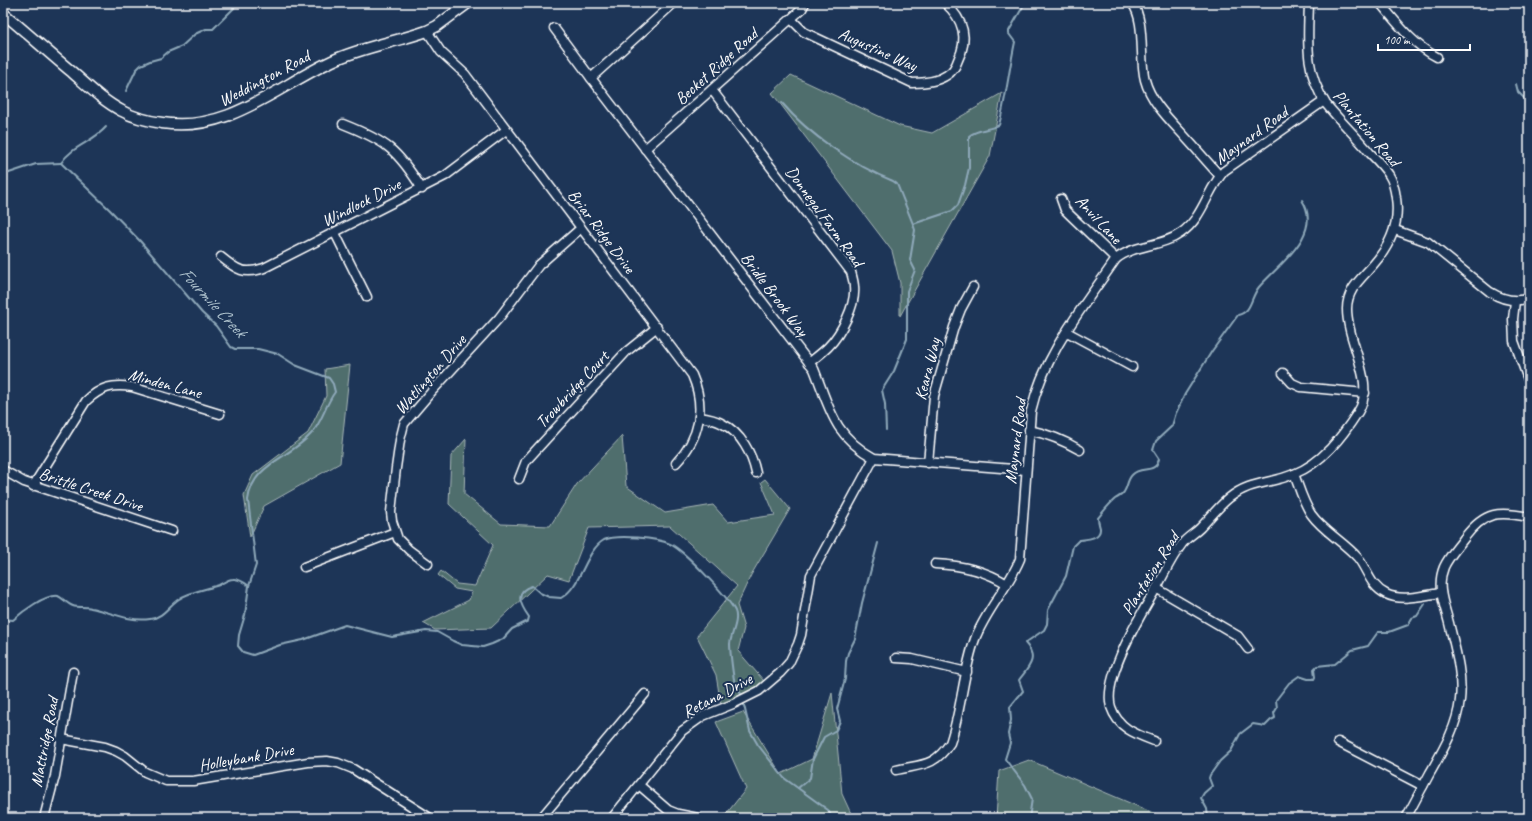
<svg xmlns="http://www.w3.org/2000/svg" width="1532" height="821" font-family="Caveat,sans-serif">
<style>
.green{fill:#4f6e6d;stroke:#a7b6b6}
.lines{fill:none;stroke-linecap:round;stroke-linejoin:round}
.stream{stroke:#8fa9ba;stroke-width:2}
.minor-casing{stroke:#fff;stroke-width:11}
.major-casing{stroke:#fff;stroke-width:13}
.minor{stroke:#1d3557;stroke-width:8}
.major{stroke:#1d3557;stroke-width:10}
.labels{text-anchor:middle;stroke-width:4;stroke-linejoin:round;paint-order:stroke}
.street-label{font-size:17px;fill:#fff;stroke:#1d3557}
.water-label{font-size:18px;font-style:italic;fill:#abbfcb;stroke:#1d3557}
</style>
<rect width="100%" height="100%" fill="#1d3557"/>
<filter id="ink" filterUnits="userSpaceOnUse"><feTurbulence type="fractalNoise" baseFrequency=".025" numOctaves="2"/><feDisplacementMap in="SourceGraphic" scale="8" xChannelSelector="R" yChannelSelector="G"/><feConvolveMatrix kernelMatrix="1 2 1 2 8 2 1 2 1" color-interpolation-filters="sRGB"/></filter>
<g filter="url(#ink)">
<g class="green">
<path d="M791 75 900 126 932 133 1002 93 990 156 900 316V283L892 251 772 93Z"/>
<path d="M350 365 340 463 264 506 250 537 244 495 253 475 308 433 326 396 325 369Z"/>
<path d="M622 436 626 486 665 513 713 505 728 522 775 515 761 482 765 479 790 509 751 575 737 605 744 628 738 651 764 681C751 691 738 699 721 705L716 675 697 636 737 586 670 526 589 528 569 580 548 574 491 628 435 630 423 623 469 600 472 592 455 589 438 575 441 571 457 584 475 586 493 545 449 504 451 456 466 439 464 494 501 524 550 526 577 484Z"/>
<path d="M832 693 842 794 853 818H723L746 789 716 722 743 712 781 774 812 759Z"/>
<path d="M1029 760 1165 818H996L999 771Z"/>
</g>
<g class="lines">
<g class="stream">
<path d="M1516 84 1518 92 1529 103"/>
<path d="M126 91 136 70 141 65 150 61 161 58 168 52 182 46 195 34 206 29H213L239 3"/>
<path d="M782 103C808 134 855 166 893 181L897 184 913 224 915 230 910 260 915 270 907 291V339L894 371 882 390 885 404 886 430"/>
<path d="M61 163 110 210 140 241 202 313 216 326 231 347 235 349H258L278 354 295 365 329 378 333 384 335 392C325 405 322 423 311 434 290 458 252 464 248 500L256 565 249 586 245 615 239 635 238 646 243 652 253 655 280 645 303 640 345 625 392 637 426 631 437 632 453 641 462 645 483 647 492 644 503 639 512 629 528 621 529 617C521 606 513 591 532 586L540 593 549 597 561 598C582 586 585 551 604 540 616 534 658 538 670 544 685 551 728 597 735 611 739 621 731 634 730 644 730 650 733 678 735 683 737 688 741 692 742 697"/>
<path d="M61 163C72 146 93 142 106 127"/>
<path d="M3 175 36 164 61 163"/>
<path d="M913 224 952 211 958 205 965 185 969 168V136C977 129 990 130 999 125 1006 98 1009 70 1015 42L1009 34V31L1025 3"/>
<path d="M3 619 13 620C22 612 45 594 58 596 63 598 67 604 73 606 78 608 85 606 91 608 111 612 128 622 150 619 164 617 168 606 179 599 188 592 208 589 219 585 223 583 228 579 233 579 239 578 245 583 249 586"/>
<path d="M743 701 750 731 758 745 784 778 828 810 832 818"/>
<path d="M798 788 810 778 813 759 824 737 836 730 840 721 837 709 845 679 846 661 848 653 855 639 862 603 878 543"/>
<path d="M1029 818 1032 799 1025 785 1005 759 1010 743 1008 734 1011 720 1010 707 1023 691 1019 680C1029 667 1039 658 1025 643L1044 630 1047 624 1048 610 1066 576 1073 546 1079 540C1086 539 1101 539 1100 528 1099 524 1098 522 1098 518 1103 512 1109 504 1115 499 1118 497 1122 496 1124 492 1128 486 1127 480 1132 475 1141 465 1155 475 1159 459L1153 450 1156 441 1172 426 1176 413 1185 394 1212 351 1238 315C1252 312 1250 298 1259 287 1278 265 1324 234 1302 200"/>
<path d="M1208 818 1207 809 1201 798 1204 793 1212 786 1209 778 1210 775 1220 761 1231 751 1240 734 1253 724 1265 726 1271 720 1275 718 1274 713 1277 708 1276 700 1289 683 1299 676 1308 679H1314L1315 677 1314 669 1317 666 1335 664 1352 650 1368 646 1378 632H1389L1408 625 1412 618 1417 616 1425 604"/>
</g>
<defs>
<g id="minor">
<path d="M1132 3C1146 21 1139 58 1145 80 1151 103 1172 122 1187 139 1198 151 1209 164 1220 176"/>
<path d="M1380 3C1397 23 1413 45 1437 57"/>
<path d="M791 19 804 32 912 83C924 83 937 82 947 75 952 72 956 66 958 60 969 38 963 19 945 3"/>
<path d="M554 28 591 78 814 369C830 409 833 435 874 458L1026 470"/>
<path d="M427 31 441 52 465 74 692 375C706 407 700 438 676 463"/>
<path d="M591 78 674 3"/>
<path d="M712 90 851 272C852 276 854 282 854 287 856 305 841 334 828 347 822 353 815 358 809 363"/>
<path d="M343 124C386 141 397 149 422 189"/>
<path d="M645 149 802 9 805 3"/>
<path d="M1061 199 1065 210 1069 214 1116 259"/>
<path d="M1395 230 1428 242 1490 292C1503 300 1515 303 1529 298"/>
<path d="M335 233 367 297"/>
<path d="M221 257C237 270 244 275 264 268L445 176 506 130"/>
<path d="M1515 301 1513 319 1514 341 1529 382"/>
<path d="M1067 332 1132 367"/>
<path d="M1283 373 1292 383 1301 387 1365 393"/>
<path d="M699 417C707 418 716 420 723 424 741 433 752 454 756 473"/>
<path d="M1029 430C1048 434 1063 440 1080 450"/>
<path d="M928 463 934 396 954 327 961 309 973 287"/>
<path d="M3 470 24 482 172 531"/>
<path d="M1294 474C1299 487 1303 502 1311 514 1323 531 1344 542 1358 558 1368 571 1370 586 1386 594 1402 602 1424 595 1441 593"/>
<path d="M519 479 526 461 536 450 626 352 657 327"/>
<path d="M33 486 86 401C101 387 112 384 132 387L220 414"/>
<path d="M428 564 409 550 398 539 392 521 391 512 396 468 400 440 404 424 433 390 499 318 539 265 581 228"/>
<path d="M935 564C961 565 985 570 1007 584"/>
<path d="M304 567 395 532"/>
<path d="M1156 588 1238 636 1248 649"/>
<path d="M896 658 912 659 967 672"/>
<path d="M61 739 105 747 116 751 125 756 145 772 166 781H193L308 762 327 761 338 763 353 769 430 818"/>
<path d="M1154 741C1135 734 1118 728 1111 707 1102 678 1142 612 1157 587 1165 572 1172 557 1182 544 1187 537 1194 534 1200 528 1210 518 1218 507 1229 498 1250 481 1270 484 1294 474 1322 463 1342 437 1358 412 1377 382 1347 344 1347 309 1347 289 1361 279 1373 265 1390 246 1400 224 1396 198 1395 190 1393 181 1389 175 1384 167 1377 160 1370 153 1356 136 1340 121 1326 104 1304 71 1308 40 1309 3"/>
<path d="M1338 742 1423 786"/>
<path d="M896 770C922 764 934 767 950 743 962 709 963 672 975 639 986 610 1008 588 1020 559L1031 411C1044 354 1084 306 1116 259 1134 244 1162 247 1181 233 1203 218 1207 190 1224 171L1324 101"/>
<path d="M639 785 668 810 678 814 698 818"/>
<path d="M44 818 55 776 73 672"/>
<path d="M541 818 645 694"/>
<path d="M612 818 682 731 703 716 733 704 759 691 780 673 789 663 798 644 801 635 811 575 874 458"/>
<path d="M1406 818C1414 803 1422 788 1430 773 1443 750 1457 727 1460 700 1463 674 1455 648 1449 623 1444 604 1436 586 1444 567 1449 556 1458 547 1465 537 1485 511 1499 511 1529 517"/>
</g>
<path id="major" d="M3 13C26 32 49 53 72 72 88 86 103 101 122 111 134 118 149 121 162 123 228 133 276 87 332 61 362 47 396 42 427 31L437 26 468 3"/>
</defs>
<use href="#minor" class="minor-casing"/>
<use href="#major" class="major-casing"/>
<use href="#minor" class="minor"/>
<use href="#major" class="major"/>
</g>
</g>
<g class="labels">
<g class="street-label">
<text transform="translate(878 49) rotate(24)" y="6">Augustine Way</text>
<text transform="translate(716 66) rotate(-42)" y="6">Becket Ridge Road</text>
<text transform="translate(264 78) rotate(-28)" y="6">Weddington Road</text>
<text transform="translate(1367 128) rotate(50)" y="6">Plantation Road</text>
<text transform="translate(1251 135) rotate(-36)" y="6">Maynard Road</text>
<text transform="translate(361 202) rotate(-27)" y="6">Windlock Drive</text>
<text transform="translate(825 216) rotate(54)" y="6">Donnegal Farm Road</text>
<text transform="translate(1099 219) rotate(47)" y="6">Anvil Lane</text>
<text transform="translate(602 231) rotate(53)" y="6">Briar Ridge Drive</text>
<text transform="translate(775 294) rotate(53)" y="6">Bridle Brook Way</text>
<text transform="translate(927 369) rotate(-76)" y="6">Keara Way</text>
<text transform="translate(430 374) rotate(-49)" y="6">Watlington Drive</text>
<text transform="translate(165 383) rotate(15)" y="6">Minden Lane</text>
<text transform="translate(572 389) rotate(-47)" y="6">Trowbridge Court</text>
<text transform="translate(1015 441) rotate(-83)" y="6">Maynard Road</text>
<text transform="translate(91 489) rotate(18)" y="6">Brittle Creek Drive</text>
<text transform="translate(1150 573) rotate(-58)" y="6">Plantation Road</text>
<text transform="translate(717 695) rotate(-28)" y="6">Retana Drive</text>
<text transform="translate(44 742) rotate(-79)" y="6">Mattridge Road</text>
<text transform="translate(246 757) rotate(-10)" y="6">Holleybank Drive</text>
</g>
<g class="water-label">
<text transform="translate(213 302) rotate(47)" y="6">Fourmile Creek</text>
</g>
</g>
<rect width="1532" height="821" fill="none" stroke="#1d3557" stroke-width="16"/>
<rect x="8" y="8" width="1516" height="805" fill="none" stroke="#fff" stroke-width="1.5" filter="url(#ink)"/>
<path d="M1378 44v6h92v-6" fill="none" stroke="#ffffff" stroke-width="2"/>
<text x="1384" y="44" font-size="12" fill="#ffffff" stroke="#1d3557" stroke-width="3" paint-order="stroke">100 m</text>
</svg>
